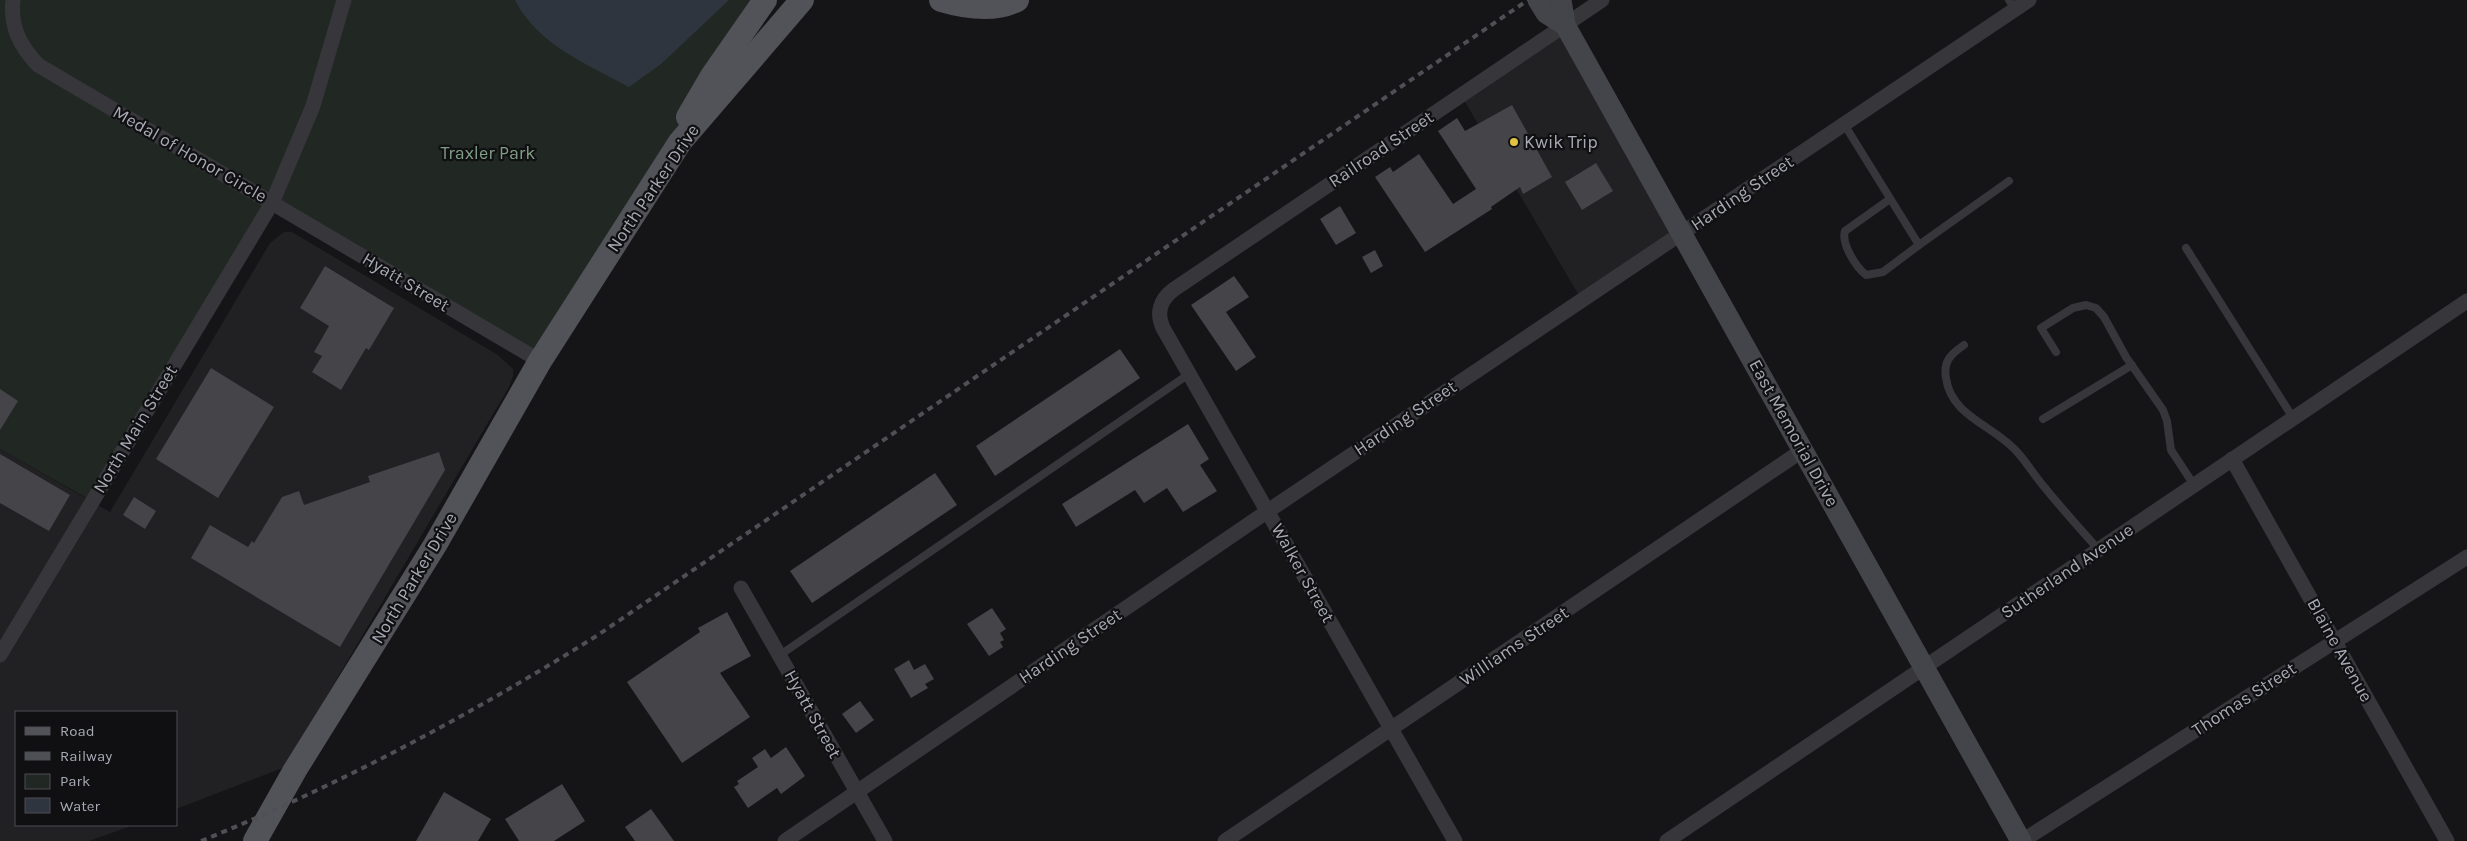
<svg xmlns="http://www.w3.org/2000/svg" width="2467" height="841" font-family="Karla,sans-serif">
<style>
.built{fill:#212023}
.green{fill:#212823}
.water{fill:#2f353e}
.building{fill:#444449}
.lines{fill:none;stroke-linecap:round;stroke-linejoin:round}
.lane{stroke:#36363b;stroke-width:8}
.street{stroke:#36363b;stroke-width:15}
.secondary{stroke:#44454a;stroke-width:21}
.primary{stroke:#525259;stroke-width:24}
.rail{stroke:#4f5055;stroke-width:4;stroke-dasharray:6 5;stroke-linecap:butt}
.poi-dot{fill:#e1c341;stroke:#100f11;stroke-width:2}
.labels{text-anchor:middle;stroke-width:4.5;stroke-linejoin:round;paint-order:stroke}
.poi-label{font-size:18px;fill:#a7aab5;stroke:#100f11;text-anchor:start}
.street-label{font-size:18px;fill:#a7aab5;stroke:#100f11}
.park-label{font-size:18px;fill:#809e86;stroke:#100f11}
</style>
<rect width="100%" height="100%" fill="#151416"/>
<g class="built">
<path d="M1565 25 1682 233 1581 299 1461 95Z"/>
<path d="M284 232H292L498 355 513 369V376L509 387 285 767 176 809V712H16V825H134L89 841H0V449L110 512 270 243Z"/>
</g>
<path class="green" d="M0 0H765L540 361 272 203 92 501 0 449Z"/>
<path class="water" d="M515 0H729L661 64 629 87C587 64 538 45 515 0Z"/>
<g class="building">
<path d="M1512 105 1552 177 1523 194 1520 187 1491 207 1492 209 1425 252 1375 177 1390 167 1393 172 1419 154 1453 204 1476 189 1438 131 1457 118 1465 131Z"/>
<path d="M1596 163 1613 191 1582 210 1565 182Z"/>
<path d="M1340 206 1356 233 1336 245 1320 219Z"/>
<path d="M1375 250 1383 266 1371 273 1362 257Z"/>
<path d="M325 266 394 308 369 350 366 348 341 390 312 372 322 356 314 352 329 326 300 308Z"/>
<path d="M1234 276 1249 297 1226 312 1256 357 1236 371 1191 305Z"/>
<path d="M1120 349 1140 378 995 476 976 446Z"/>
<path d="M211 368 274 407 218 498 156 459Z"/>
<path d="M0 389 18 401 0 430Z"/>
<path d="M1188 424 1209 459 1200 465 1217 491 1183 512 1167 488 1144 503 1135 490 1076 527 1062 504Z"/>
<path d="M439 452 445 470 340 647 191 558 210 525 248 547 252 541 254 543 282 497 299 491 304 505 370 482 368 476Z"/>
<path d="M0 454 70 495 49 531 0 503Z"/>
<path d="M935 473 957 505 812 603 790 571Z"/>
<path d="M134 497 156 511 145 529 123 515Z"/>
<path d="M992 608 1006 629 1000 633 1004 640 1000 642 1003 647 989 656 967 624Z"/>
<path d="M727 612 751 656 720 673 750 717 682 763 627 682 700 632 698 628Z"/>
<path d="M909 660 914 670 925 664 934 679 925 684 928 688 911 698 894 669Z"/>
<path d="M860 701 874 720 856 733 842 714Z"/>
<path d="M786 747 805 776 781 794 777 788 748 808 734 787 739 784 737 781 758 767 752 758 765 749 771 758Z"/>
<path d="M562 784 585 821 554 841H519L505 819Z"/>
<path d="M444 792 491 819 478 841H416Z"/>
<path d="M651 809 674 841H635L625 827Z"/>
</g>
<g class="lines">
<g class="lane">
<path d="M2009 0 2015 9"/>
<path d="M1844 124 1919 245 2009 181"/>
<path d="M1890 199 1845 231C1841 244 1856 267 1866 275L1883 272 1919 245"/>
<path d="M2186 248 2293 418"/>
<path d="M1964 345C1951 354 1943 361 1946 378 1951 417 1996 426 2018 453 2028 464 2036 478 2046 489 2063 510 2081 530 2099 550"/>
<path d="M2056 352 2041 328 2073 308 2086 305 2096 308 2104 317 2126 357 2163 410 2167 421 2171 450 2194 485"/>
<path d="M2043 419 2132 365"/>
<path d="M780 655 1189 374"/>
</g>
<g class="street">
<path d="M13 0C10 27 20 46 38 65L540 361"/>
<path d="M2232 459 2447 841"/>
<path d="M741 588 885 841"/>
<path d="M0 655 272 203 313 106 344 0"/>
<path d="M785 841 1268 511 2029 0"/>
<path d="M1225 841 1803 450"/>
<path d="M1455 841 1163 328C1156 313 1160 300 1173 290L1602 0"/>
<path d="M1667 841 2467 301"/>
<path d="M2022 841 2467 557"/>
</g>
<g class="secondary">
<path d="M1538 0 1546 13 1565 25"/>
<path d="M1561 0 1565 25 2021 841"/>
</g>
<g class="primary">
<path d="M941 0C965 7 994 12 1017 0"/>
<path d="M688 117 712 76 765 0"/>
<path d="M255 841 295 770 435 545 540 361 680 142 802 0"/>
</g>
<path class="rail" d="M201 841C340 785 472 714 598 635L1528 0"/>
</g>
<circle class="poi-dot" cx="1514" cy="142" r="5"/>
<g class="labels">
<g class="poi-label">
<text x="1524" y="148">Kwik Trip</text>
</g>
<g class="street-label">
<text transform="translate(1381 149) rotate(-34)" y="6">Railroad Street</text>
<text transform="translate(190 154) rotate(30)" y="6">Medal of Honor Circle</text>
<text transform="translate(653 188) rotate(-56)" y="6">North Parker Drive</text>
<text transform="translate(1742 193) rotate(-34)" y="6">Harding Street</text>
<text transform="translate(406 282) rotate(31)" y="6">Hyatt Street</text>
<text transform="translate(1405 418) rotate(-34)" y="6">Harding Street</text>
<text transform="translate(135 429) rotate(-59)" y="6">North Main Street</text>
<text transform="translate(1794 433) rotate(61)" y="6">East Memorial Drive</text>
<text transform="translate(2067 571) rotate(-34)" y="6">Sutherland Avenue</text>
<text transform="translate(1303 573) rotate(61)" y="6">Walker Street</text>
<text transform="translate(414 578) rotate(-59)" y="6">North Parker Drive</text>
<text transform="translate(1070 646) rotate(-34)" y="6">Harding Street</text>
<text transform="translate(1514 646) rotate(-34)" y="6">Williams Street</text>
<text transform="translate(2340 650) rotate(61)" y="6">Blaine Avenue</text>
<text transform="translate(2244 699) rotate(-33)" y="6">Thomas Street</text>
<text transform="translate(813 714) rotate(61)" y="6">Hyatt Street</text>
</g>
<g class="park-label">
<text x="488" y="159">Traxler Park</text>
</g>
</g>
<rect x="15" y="711" width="162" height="115" fill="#100f11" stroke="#4c4d53"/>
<rect x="25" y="727" width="25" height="8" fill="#525259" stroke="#4c4d53"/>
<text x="60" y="736" font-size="15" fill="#a7aab5">Road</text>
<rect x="25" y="752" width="25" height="8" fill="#4f5055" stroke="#4c4d53"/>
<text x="60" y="761" font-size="15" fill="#a7aab5">Railway</text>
<rect x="25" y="774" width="25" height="15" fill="#212823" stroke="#4c4d53"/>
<text x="60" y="786" font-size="15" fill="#a7aab5">Park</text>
<rect x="25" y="798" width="25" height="15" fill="#2f353e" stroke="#4c4d53"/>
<text x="60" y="811" font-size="15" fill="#a7aab5">Water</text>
</svg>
